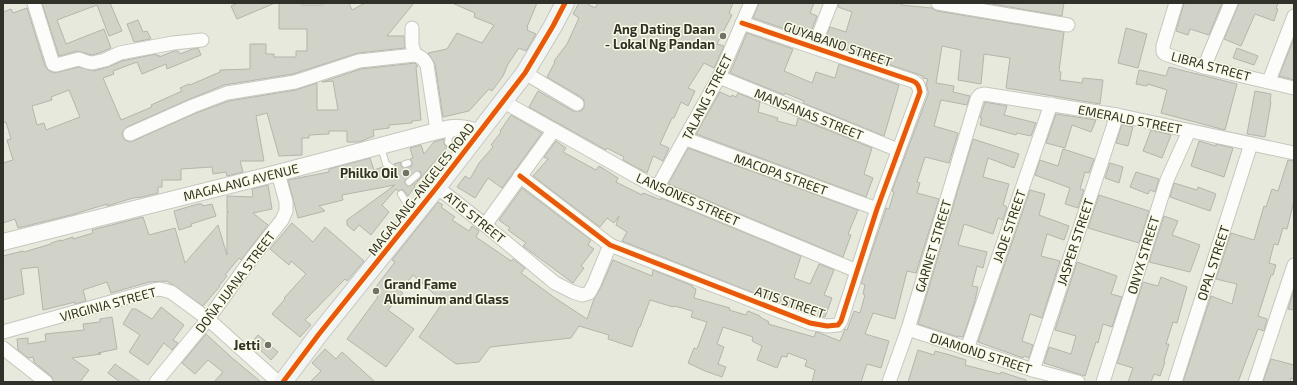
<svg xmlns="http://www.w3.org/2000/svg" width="1297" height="385" font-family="'Exo 2',sans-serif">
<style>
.building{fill:#d1d2c8;stroke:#b4b5ab;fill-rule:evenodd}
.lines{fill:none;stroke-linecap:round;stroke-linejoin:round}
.service-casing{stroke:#c6c7be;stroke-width:8}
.minor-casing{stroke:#c6c7be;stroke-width:15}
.tertiary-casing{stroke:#c6c7be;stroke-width:18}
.secondary-casing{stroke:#c6c7be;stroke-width:20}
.service{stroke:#fcfcfa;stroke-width:6}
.minor{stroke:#fcfcfa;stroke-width:13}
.tertiary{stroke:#fcfcfa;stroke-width:16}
.secondary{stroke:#f2f5f5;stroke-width:18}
.cycleway-casing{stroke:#fafbe5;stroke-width:8}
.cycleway{stroke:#e8590c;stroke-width:5}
.poi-dot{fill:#717168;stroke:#fafbe5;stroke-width:1.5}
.labels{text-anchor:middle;stroke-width:3;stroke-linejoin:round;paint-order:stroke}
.poi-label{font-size:13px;font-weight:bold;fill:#313129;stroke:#fafbe5;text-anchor:end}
.street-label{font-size:13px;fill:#313129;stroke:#fafbe5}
</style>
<rect width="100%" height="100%" fill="#e8e9dd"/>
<g class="building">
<path d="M42 3H110L122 31 109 36 97 5 57 20 66 44 104 29 111 48 102 52 92 55 77 51 59 56Z"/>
<path d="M238 3H275L237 19 231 6Z"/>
<path d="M279 3H302V5H321L325 3H349L352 10 365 3H414L387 36H404L405 48 358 53 293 74 224 85 190 99 127 127 122 133 123 137 125 140 129 142 133 141 196 113 229 101 296 90 317 83V110H338L333 81 322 82 361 69 415 63 418 66 416 67 421 120 412 121V123L389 125V128L373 130 374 136 359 142H347V131H329V134L309 135V138H302V155L279 156 267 113 256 116 264 161H240L243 172 227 176 226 172 213 174 212 167 181 169V180H162V187H158V193L142 197 133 198 107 206V204L71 215 18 228 15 219 3 223V163L13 160 7 140 11 139 6 122 3 123V12L11 9 13 13 27 8 45 66 48 70 54 73 79 67 94 71 108 67 122 61 156 54 157 56 159 55V57L174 51H178L180 54 193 49 198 48 201 55 167 69 166 64 142 74 137 62 113 71 114 74 103 78 121 120 152 107 151 105 182 91 180 88 189 84 190 85 220 72V70L250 69V44H266V54H274V57H296V51H307V29H279ZM69 90 80 117 46 130 44 123 37 125 32 106 52 100 51 97Z"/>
<path d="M452 3H537L527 27H528L527 30 536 34 526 51 519 48 508 64 503 76 492 91 489 89 469 111 443 117 435 64 428 53 447 49 457 33 482 43 494 25 474 17 475 13Z"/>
<path d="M579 3H586L595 8 598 3H733L729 13 732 15 717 44 724 46 714 68 704 63 688 88 695 91 688 106 681 102 674 118H672L660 144 669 148 663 161 653 156 647 173 623 160 624 157 607 148 606 150 529 107 538 91 573 111H581L584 108V100L581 97 547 77 555 62 554 61 567 44 579 18 573 14Z"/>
<path d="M759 3H814L810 13 817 16 809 37 753 18Z"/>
<path d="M839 3H902L901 5 932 8 937 11 1064 32 1059 71 1061 72 1060 80 1082 83 1083 78 1103 80 1100 104 1006 88 1010 58 984 54 981 84 958 80 961 50 942 46 936 83 954 86 953 92 970 96 967 105 941 100 934 126 958 133 949 163 925 157 917 182 920 183 917 193 939 199 916 273 907 271 895 319 873 313 865 334 889 341 881 368 867 364 861 382H812L815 370 805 366 807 360 788 353 787 357 782 356 777 368 757 360 762 346 752 341 753 337 723 327 717 344 724 347 718 364 726 367 722 377 705 371 688 363 694 348 697 349 707 322 691 317 693 311 674 306 673 307 650 300 640 327H639L632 347 608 339 609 335 579 326 571 338 490 347 479 362 456 364 419 337 443 302 413 275 400 291 403 293 388 310 414 329 386 367 347 339 378 297 372 292 395 262 392 260 438 202 443 205 441 207 455 217 452 220 469 231 472 226 479 231 476 237 511 261 513 259 525 268 521 273 555 298 587 319 594 299 601 287 613 260 652 276 653 270 693 286 692 287 696 289 694 298 730 308 729 310 746 315 748 311 760 316V317L769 322 768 324 814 337 816 332H817L840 341 845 329 847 330 854 311 860 313 865 295 863 294 865 285 861 283 885 212 886 208 889 209 894 192 892 191 893 188 928 95V91L926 84 928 79 923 78V76L824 42 830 27 846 32 852 12 838 7Z"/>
<path d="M986 3H1064L1062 16Z"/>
<path d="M1184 3H1222L1209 35 1190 29 1188 35 1176 31Z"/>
<path d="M1239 3H1278L1276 9H1278L1274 21 1255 14 1241 46 1224 39Z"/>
<path d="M138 20 143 32 147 31 151 39 134 42 127 24Z"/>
<path d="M1126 28 1147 34 1138 68 1118 63Z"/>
<path d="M747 33 793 49 784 71 812 83 816 72 835 78 839 64 899 85 884 136 803 103 804 101 785 93 784 95 730 73Z"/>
<path d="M1294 38V80L1279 76Z"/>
<path d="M1237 48 1258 56 1254 65 1233 58Z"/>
<path d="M1169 67 1237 84 1225 130 1161 113 1167 90 1148 84 1147 86 1136 84 1139 70 1166 76Z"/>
<path d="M1255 91 1271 94 1270 102H1271L1265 137 1247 134Z"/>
<path d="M720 92 731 97 732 95 736 97 738 93 760 102 758 112 778 118 777 121 796 126 798 118 872 148 864 174 873 178 866 197 696 134Z"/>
<path d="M985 102 1007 106 1004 115 1036 123 1031 136 1017 133 1016 135 980 125 982 118H980Z"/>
<path d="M1056 114 1096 120 1091 132 1072 125 1065 148 1046 143Z"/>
<path d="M511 115 542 133 502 188 488 178 475 198 457 187 465 176 470 179 479 163 493 147 491 145 501 132 500 131Z"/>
<path d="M1122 124 1133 127 1128 146 1116 143Z"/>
<path d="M1151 130 1171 135 1162 158 1143 151Z"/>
<path d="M444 139V144L447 147 414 186 415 187 408 196 404 190H401L398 191 396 189 382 205 389 212 371 235 359 225 354 231 347 225V220L395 185 342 195 343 200 319 206 325 211 298 218 288 180 329 172V169L370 158 374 170 383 167 391 173H394L397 169 394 164 401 162V166L404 168 412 166V162L410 159 413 158 410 148 421 145 424 154 434 142ZM417 171 421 172V177L412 185 407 186 405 183V180Z"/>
<path d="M973 139 1019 154 1014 168 988 158 983 177 1009 184 1003 205 1007 207 1003 220 998 218 993 234 964 224 958 245 987 252 983 268 977 266 972 286 978 287 974 304 963 337 958 336V337L918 324Z"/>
<path d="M556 141 566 148 563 152 596 170 599 166 618 178 616 182 642 195 643 193 661 200V198L801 256 794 278 810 284 819 264 834 270 824 295 832 298 825 317 812 315 765 296 764 297 622 241 627 232 616 225 619 216 614 223 607 218 600 227 533 176 548 159 544 157Z"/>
<path d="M1199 141 1216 146V144L1233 148 1224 177 1191 166Z"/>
<path d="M688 148 858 210 848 234 851 235 843 257 668 184Z"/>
<path d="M1063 149 1094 159 1089 173 1085 172 1080 189 1084 190 1078 208 1065 204 1070 188 1035 175 1040 160 1058 166Z"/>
<path d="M1288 160 1294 161V201L1287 229 1283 228 1278 245 1274 244 1269 263 1276 265 1273 275H1271L1258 316 1267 319 1264 331 1258 329 1238 382H1183L1211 296 1232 304 1237 284 1216 279 1231 233 1254 240 1264 206 1266 207 1272 189 1278 191Z"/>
<path d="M1110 163 1123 167 1119 183 1105 178Z"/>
<path d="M1136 172 1159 179 1155 192 1150 190 1148 194 1130 187Z"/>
<path d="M1174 183 1197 190 1198 187 1216 194 1210 211 1170 197Z"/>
<path d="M268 185 272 209 253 213 268 225 241 260 239 258 225 275 227 276 219 286H220L203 306 167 281 149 282 111 293 107 282 83 290 86 301 75 304V302L43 310 38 267 21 269 24 294 3 300V256L23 251 24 252 51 244V243L61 240V241L73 237V239L93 233 92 230 143 217 149 235 175 228 185 263 218 225 227 255V214L229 212 227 213V196L253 197 252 189Z"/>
<path d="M522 188 591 240 588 245 594 249 581 266 584 268 573 283 523 246 526 243 508 230 510 228 499 220Z"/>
<path d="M1030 190 1045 194 1039 215 1069 226 1064 240 1047 234 1041 256 1060 261 1042 318 1030 314 1022 341 1033 345 1029 358 1024 356 1023 358 978 342Z"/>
<path d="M1099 195 1149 211 1139 243 1088 228Z"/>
<path d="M198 204H202L203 206 212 204 216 216 191 224 192 226 179 230 174 211Z"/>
<path d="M1164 216 1178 221 1172 235 1200 245 1190 272 1149 262Z"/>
<path d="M292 223 313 242 325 227 364 261 347 281 345 279 305 320 311 325 300 337 272 314 285 299 284 298 306 274 291 261 289 265 270 249Z"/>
<path d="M1077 262 1117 276 1111 294 1122 297 1112 327 1103 324 1098 343 1096 342 1085 376 1044 363 1049 347 1071 354 1076 336 1055 330Z"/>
<path d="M1161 277 1187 287 1177 323 1173 322 1166 344H1169L1164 361 1165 362 1160 376 1154 374 1151 382H1128L1133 368 1117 363 1143 282 1158 286Z"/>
<path d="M1294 290V310L1288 309Z"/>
<path d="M161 307 184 325 173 340 178 343 172 350 164 343 148 365 129 352 140 335 123 324 132 309H136L152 319Z"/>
<path d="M112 317 117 349 98 353 101 354 72 358 89 370 80 382H54L51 376 34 362 33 357 28 358 18 350 17 339 28 338V344L46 341 45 334 84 330 83 324 100 322V319Z"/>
<path d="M206 334 231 357 261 382H214L223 372 208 360 195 374 182 363Z"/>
<path d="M258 335 278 352 271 360 252 342Z"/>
<path d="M325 349 336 359 342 352 375 382H310L321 371 312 363Z"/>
<path d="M918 350 934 355 935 351 950 355 966 360 965 365 1000 374 1001 372 1026 380V382H908Z"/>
<path d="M1271 359 1294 365V379L1291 378 1290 382H1263Z"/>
<path d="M115 364 119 367 141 382H120L108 373Z"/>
</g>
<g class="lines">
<defs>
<g id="service">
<path d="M455 131 449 137 448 142 460 155"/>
<path d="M381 147 386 164 393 169"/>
<path d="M405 164 408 163"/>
<path d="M409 182 417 175"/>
<path d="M401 194 413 214"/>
</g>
<g id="minor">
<path d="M34 3 53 64 56 65 79 59 87 62 92 63 105 60 120 53 173 43 202 40"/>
<path d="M938 3 1068 25"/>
<path d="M1176 3 1163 46V52L1165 54 1204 67 1294 88"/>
<path d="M814 47 831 3"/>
<path d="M415 55C421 56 424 59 427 65L437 131"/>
<path d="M1204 67 1231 3"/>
<path d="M525 73 577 104"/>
<path d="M719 77 898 150"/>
<path d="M1269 81 1294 16"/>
<path d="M504 102 657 188 857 271"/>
<path d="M130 134 193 106 227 93 295 82 359 61 415 55 412 45V28"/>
<path d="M686 139 877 209"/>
<path d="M520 176 610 245 810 323 827 326 838 325 841 321 877 209 920 92C919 87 918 83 913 81L742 23"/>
<path d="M437 187 485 225 555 283 573 292 582 295 589 293 594 284 610 245"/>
<path d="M657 188 719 77 751 3"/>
<path d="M485 225 554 130"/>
<path d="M908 329 1033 370 1078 382"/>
<path d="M3 332 154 290 160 289 171 292 208 319 278 382"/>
<path d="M3 348 46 382"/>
<path d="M967 349 1051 104"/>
<path d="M1033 370 1117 115"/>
<path d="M156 382 208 319 252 258 282 220 286 211V202L278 173"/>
<path d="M889 382 908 329 977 99 980 95 984 94 1117 115 1294 153"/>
<path d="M1103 382 1167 180 1189 131"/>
<path d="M1175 382 1251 144"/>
<path d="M1255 382 1294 265"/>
</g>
<path id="tertiary" d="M3 242 278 173 437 131C454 127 463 126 479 133"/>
<path id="secondary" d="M283 382 319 334 437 187 525 73 553 26 565 3"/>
</defs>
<use href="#service" class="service-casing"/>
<use href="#minor" class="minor-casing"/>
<use href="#tertiary" class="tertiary-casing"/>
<use href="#secondary" class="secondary-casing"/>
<use href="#service" class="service"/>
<use href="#minor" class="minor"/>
<use href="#tertiary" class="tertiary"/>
<use href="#secondary" class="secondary"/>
<defs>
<g id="cycleway">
<path d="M520 176 610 245 810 323 827 326 838 325 841 321 877 209 920 92C919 87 918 83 913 81L742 23"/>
<path d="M283 382 319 334 437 187 525 73 553 26 565 3"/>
</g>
</defs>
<use href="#cycleway" class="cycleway-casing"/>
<use href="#cycleway" class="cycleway"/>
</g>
<g class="poi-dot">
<circle cx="723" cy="36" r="4"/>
<circle cx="406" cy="173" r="4"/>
<circle cx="376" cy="291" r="4"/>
<circle cx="268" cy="345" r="4"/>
</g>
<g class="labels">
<g class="poi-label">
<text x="715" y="34">Ang Dating Daan<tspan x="715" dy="15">- Lokal Ng Pandan</tspan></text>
<text x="398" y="178">Philko Oil</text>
<text x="384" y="289" text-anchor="start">Grand Fame<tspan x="384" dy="15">Aluminum and Glass</tspan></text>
<text x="260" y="350">Jetti</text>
</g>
<g class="street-label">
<text transform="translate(838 44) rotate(19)" y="5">GUYABANO STREET</text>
<text transform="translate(1211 66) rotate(15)" y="5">LIBRA STREET</text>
<text transform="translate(707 97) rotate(-63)" y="5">TALANG STREET</text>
<text transform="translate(809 114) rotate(22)" y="5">MANSANAS STREET</text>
<text transform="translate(1130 119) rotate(11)" y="5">EMERALD STREET</text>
<text transform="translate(781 174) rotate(20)" y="5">MACOPA STREET</text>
<text transform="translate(241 182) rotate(-14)" y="5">MAGALANG AVENUE</text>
<text transform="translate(421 189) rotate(-52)" y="5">MAGALANG-ANGELES ROAD</text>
<text transform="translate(688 199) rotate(24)" y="5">LANSONES STREET</text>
<text transform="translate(475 217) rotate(39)" y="5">ATIS STREET</text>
<text transform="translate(1009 226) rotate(-71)" y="5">JADE STREET</text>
<text transform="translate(1075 242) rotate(-72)" y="5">JASPER STREET</text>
<text transform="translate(933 246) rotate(-73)" y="5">GARNET STREET</text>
<text transform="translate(1143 255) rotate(-73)" y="5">ONYX STREET</text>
<text transform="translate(1213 263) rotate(-72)" y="5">OPAL STREET</text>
<text transform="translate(235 282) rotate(-53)" y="5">DOÑA JUANA STREET</text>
<text transform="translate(790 302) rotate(19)" y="5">ATIS STREET</text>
<text transform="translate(108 304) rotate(-15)" y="5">VIRGINIA STREET</text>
<text transform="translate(981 353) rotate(18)" y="5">DIAMOND STREET</text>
</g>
</g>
<rect width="1297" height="385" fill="none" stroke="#313129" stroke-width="8"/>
</svg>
